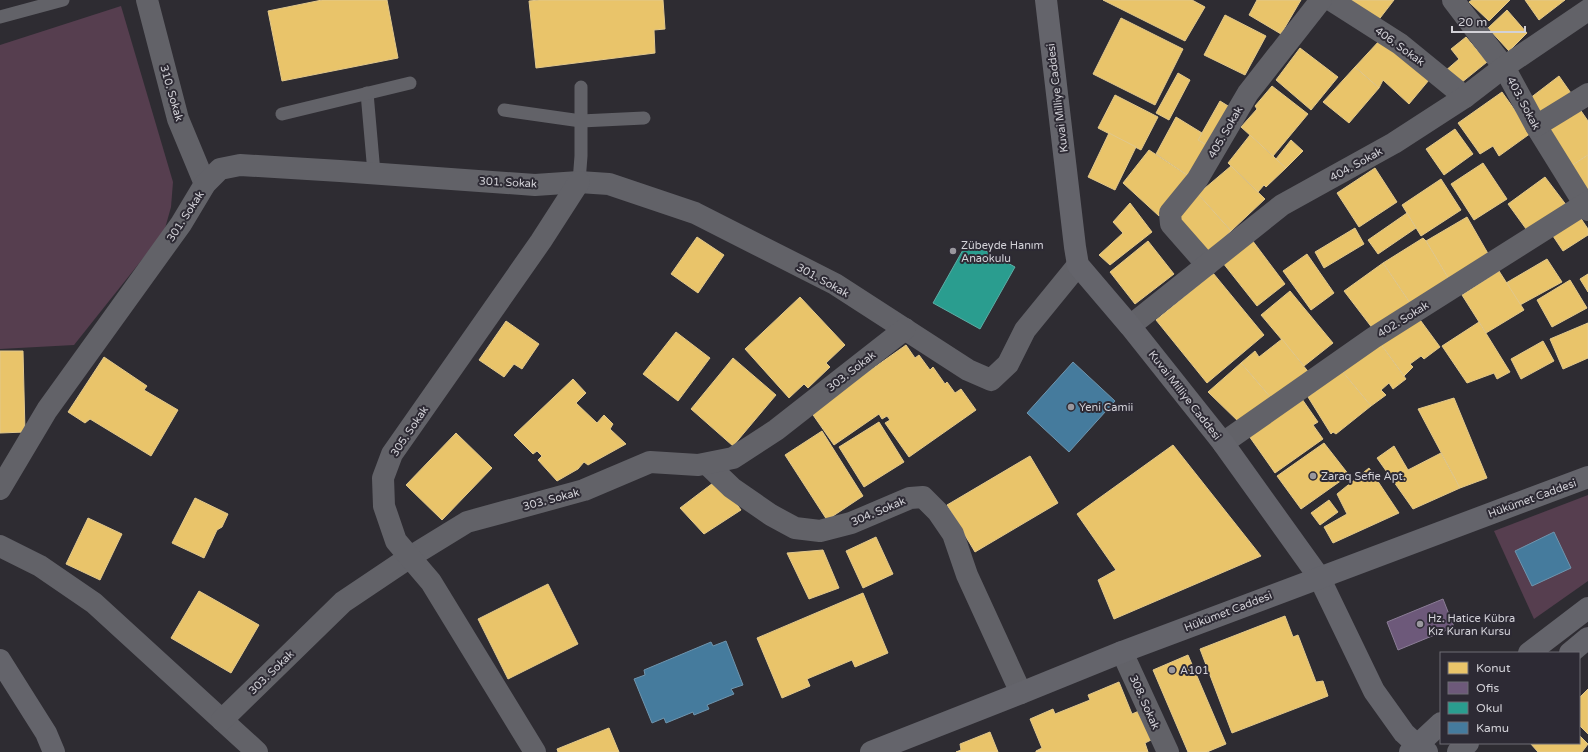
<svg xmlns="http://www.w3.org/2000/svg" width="1588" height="752" font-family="'Varela Round',sans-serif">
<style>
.green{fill:#563e4f}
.homes{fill:#e9c46a;stroke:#e2c88b}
.offices{fill:#6d597a;stroke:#8b7d96}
.schools{fill:#2a9d8f;stroke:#5cada5}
.public{fill:#457b9d;stroke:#6f95ae}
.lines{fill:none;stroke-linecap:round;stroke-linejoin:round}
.lane{stroke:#626268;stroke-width:13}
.street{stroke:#626268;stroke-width:22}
.secondary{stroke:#64646b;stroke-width:22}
.poi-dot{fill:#99979d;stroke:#2d2a34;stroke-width:1.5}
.labels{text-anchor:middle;stroke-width:4;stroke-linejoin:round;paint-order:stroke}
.street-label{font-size:11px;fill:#d2d1d7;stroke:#2d2a34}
.poi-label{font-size:11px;fill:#d2d1d7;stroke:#2d2a34;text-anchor:start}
</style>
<rect width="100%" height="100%" fill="#2e2c32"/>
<g class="green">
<path d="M121 6 173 182 171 207 164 232 74 345 0 349V45Z"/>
<path d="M1588 495V581L1534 619 1494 531Z"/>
</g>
<g class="homes">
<path d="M322 0H387L398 58 282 81 268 11Z"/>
<path d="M539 0H663L665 29 654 30 655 53 536 68 529 1Z"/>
<path d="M1103 0H1192L1205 7 1185 41Z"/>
<path d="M1257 0H1301L1281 34 1249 15Z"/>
<path d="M1350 0H1394L1377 22Z"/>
<path d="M1472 0H1510L1489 21 1469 2Z"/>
<path d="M1525 0H1565L1539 20Z"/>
<path d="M1507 10 1527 33 1509 51 1488 28Z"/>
<path d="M1225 15 1266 36 1245 75 1204 55Z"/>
<path d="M1121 18 1183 49 1155 105 1093 74Z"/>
<path d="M1466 37 1487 62 1456 87 1444 72 1459 59 1451 49Z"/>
<path d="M1380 40 1429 80 1409 104 1383 80 1379 88 1355 67Z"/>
<path d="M1300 48 1338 77 1311 110 1276 80Z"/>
<path d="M1355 67 1379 88 1349 123 1323 102Z"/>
<path d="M1178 73 1190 80 1169 120 1156 113Z"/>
<path d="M1559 76 1573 96 1539 121 1525 102Z"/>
<path d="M1272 86 1308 114 1273 156 1241 127 1257 109 1255 106Z"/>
<path d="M1502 92 1531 133 1499 156 1493 146 1480 154 1458 123Z"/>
<path d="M1115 95 1158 117 1141 150 1098 128Z"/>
<path d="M1220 101 1233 109 1211 148 1198 140Z"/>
<path d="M1577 105 1588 121V155L1571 166 1545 129Z"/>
<path d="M1176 117 1202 133 1198 140 1211 148 1190 177 1156 154Z"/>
<path d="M1455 129 1473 154 1444 175 1426 149Z"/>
<path d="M1109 133 1136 147 1115 190 1088 177Z"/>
<path d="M1250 135 1286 168 1266 187 1264 185 1258 192 1228 163Z"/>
<path d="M1291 140 1303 151 1286 168 1276 159Z"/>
<path d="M1149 150 1190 177 1159 216 1123 183Z"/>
<path d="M1588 155V195L1571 166Z"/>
<path d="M1483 163 1507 199 1474 220 1451 184Z"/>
<path d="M1231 166 1265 199 1231 231 1198 194Z"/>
<path d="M1375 168 1397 202 1359 227 1337 193Z"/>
<path d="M1545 177 1567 206 1529 233 1508 204Z"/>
<path d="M1441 179 1461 210 1421 236 1402 205Z"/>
<path d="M1198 194 1231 231 1207 253 1174 215Z"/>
<path d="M1130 203 1152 232 1110 265 1099 255 1123 233 1113 222Z"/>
<path d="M1407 213 1416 228 1378 254 1368 240Z"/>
<path d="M1578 214 1588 229V235L1563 251 1551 233Z"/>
<path d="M1467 217 1490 257 1450 281 1426 241Z"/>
<path d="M1355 228 1364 244 1324 268 1315 252Z"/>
<path d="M697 237 724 255 698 293 671 274Z"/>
<path d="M1423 238 1426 241 1450 281 1410 303 1383 263Z"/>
<path d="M1252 240 1285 284 1257 306 1223 263Z"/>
<path d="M1148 241 1174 274 1135 304 1110 272Z"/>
<path d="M1307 254 1334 293 1311 310 1283 271Z"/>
<path d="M1547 259 1562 282 1520 305 1506 283Z"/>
<path d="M1383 263 1410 303 1373 329 1344 291Z"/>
<path d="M1499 271 1524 310 1486 333 1462 295Z"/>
<path d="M1213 273 1264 335 1207 383 1156 320Z"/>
<path d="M1588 274V292L1580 279Z"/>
<path d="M1570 280 1587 308 1552 327 1537 300Z"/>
<path d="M1290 291 1333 343 1304 366 1261 315Z"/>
<path d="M800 297 845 345 826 363 830 367 808 388 804 384 789 398 745 349Z"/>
<path d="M1418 317 1440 347 1424 359 1421 356 1410 364 1413 367 1404 376 1380 343Z"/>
<path d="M506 321 539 344 522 369 514 364 504 377 479 360Z"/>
<path d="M1479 322 1510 372 1497 379 1494 373 1467 383 1442 346Z"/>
<path d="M1588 323V358L1563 369 1550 339Z"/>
<path d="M676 332 710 358 678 401 643 374Z"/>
<path d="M1282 339 1310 374 1272 399 1241 363 1255 351 1259 357Z"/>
<path d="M1543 341 1554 361 1521 379 1511 359Z"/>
<path d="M1380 343 1406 379 1393 389 1389 383 1381 390 1386 395 1371 406 1342 371Z"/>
<path d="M906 345 915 358 919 355 930 370 933 367 945 384 947 382 955 393 961 389 976 410 909 457 885 423 890 420 887 416 882 419 879 414 834 445 811 412Z"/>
<path d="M0 351H23L25 432 0 433Z"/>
<path d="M104 357 147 386 144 390 178 410 151 456 90 419 85 423 68 412Z"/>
<path d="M733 358 776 395 733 446 691 409Z"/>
<path d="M1241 363 1272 399 1242 425 1208 392Z"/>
<path d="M1342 371 1371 406 1336 434 1333 432 1331 434 1308 397Z"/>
<path d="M573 379 586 393 576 403 597 423 604 415 613 424 610 429 626 444 588 465 584 462 578 469 557 481 538 460 542 456 537 451 533 454 514 435Z"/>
<path d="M1454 398 1487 478 1460 488 1418 409Z"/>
<path d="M1302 399 1318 422 1313 425 1323 439 1275 473 1249 436Z"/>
<path d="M879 422 904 462 864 487 839 447Z"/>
<path d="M822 431 863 496 827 520 785 455Z"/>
<path d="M456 433 492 468 442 520 406 485Z"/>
<path d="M1324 443 1349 475 1301 509 1277 476Z"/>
<path d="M1173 445 1261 556 1114 619 1098 580 1116 570 1077 514Z"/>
<path d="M1394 446 1408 470 1441 453 1460 488 1413 509 1377 458Z"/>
<path d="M1030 456 1058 503 975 552 947 505Z"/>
<path d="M1369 468 1399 513 1333 543 1324 527 1347 514 1337 494Z"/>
<path d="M713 483 732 498 741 510 704 534 680 508Z"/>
<path d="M195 498 228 514 222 527 217 530 204 558 172 543Z"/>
<path d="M1329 500 1338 512 1320 525 1311 513Z"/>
<path d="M88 518 122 534 100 580 66 564Z"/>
<path d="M876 537 893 574 863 588 846 551Z"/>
<path d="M823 550 839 588 809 599 787 553Z"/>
<path d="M548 584 578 644 508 679 478 619Z"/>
<path d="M199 591 259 625 231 673 171 638Z"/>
<path d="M863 593 888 653 855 667 852 660 807 679 810 686 782 698 757 638Z"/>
<path d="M1285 616 1293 637 1298 635 1316 682 1323 681 1328 696 1232 733 1200 649Z"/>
<path d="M1188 655 1226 744 1207 752H1188L1153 670Z"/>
<path d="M1119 682 1132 714 1139 711 1151 740 1145 743 1148 752H1036V751L1042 748 1030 719 1053 709 1055 714 1090 700 1088 695Z"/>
<path d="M1588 689V734L1579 725V698Z"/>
<path d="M609 728 619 752H558L557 749Z"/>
<path d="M990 732 998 752H956L961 750 960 744Z"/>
<path d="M1579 735 1588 744 1582 752H1538L1530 743H1579Z"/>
</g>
<path class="offices" d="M1443 599 1454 627 1398 650 1387 622Z"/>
<path class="schools" d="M968 241 1015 267 980 329 933 303Z"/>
<g class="public">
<path d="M1073 362 1115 401 1069 452 1027 413Z"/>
<path d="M1554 532 1571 568 1532 586 1515 551Z"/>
<path d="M726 641 743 685 731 689 734 694 707 705 709 709 694 715 693 712 666 723 664 718 652 723 634 679 645 675 644 670 711 642 713 646Z"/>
</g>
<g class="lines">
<g class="lane">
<path d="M0 17 63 0"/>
<path d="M367 93 374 173"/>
<path d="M504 110 581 121 644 118"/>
<path d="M282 114 410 83"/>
<path d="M579 182 581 156V87"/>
</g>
<g class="street">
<path d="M147 0 178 119 205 184"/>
<path d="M1331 0 1400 44 1465 97"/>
<path d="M1453 0 1504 67 1536 126 1588 210"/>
<path d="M1536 126 1588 94"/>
<path d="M1207 265 1171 224 1170 213 1197 180 1248 93 1321 0"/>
<path d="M1130 326 1282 205 1394 143 1465 97 1504 67 1588 10"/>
<path d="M1223 443 1373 338 1588 202"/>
<path d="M707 464 732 488 771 515 795 528 820 531 851 523 910 498 923 497 938 512 953 534 967 575 1021 693"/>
<path d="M0 489 47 410 181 224 205 184 220 169 240 165 340 171 535 185 579 182 609 184 695 213 835 284 968 370 991 380 1008 364 1025 330 1078 265"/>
<path d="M0 546 40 566 94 603 257 752"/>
<path d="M1122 652 1168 752"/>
<path d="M222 720 343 602 410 557 467 522 584 490 650 462 698 465 733 458 776 430 905 329"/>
<path d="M535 752 431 582 396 541 384 506 383 478 392 454 541 241 579 182"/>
</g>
<g class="secondary">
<path d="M1046 0 1075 247 1078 265 1130 326 1223 443 1319 577 1374 691 1404 733 1417 745 1427 752"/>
<path d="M1529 653 1588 608"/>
<path d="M1570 653 1588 638"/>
<path d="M0 660 46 733 54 752"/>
<path d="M871 752 1021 693 1122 652 1588 477"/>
<path d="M1410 752 1441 723"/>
<path d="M1458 752 1468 743"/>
</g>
</g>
<g class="poi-dot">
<circle cx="953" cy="251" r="4"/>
<circle cx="1071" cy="407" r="4"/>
<circle cx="1313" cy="476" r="4"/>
<circle cx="1420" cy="624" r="4"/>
<circle cx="1172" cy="670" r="4"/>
</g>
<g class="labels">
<g class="street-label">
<text transform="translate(1400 46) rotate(36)" y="4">406. Sokak</text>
<text transform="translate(172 93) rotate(74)" y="4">310. Sokak</text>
<text transform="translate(1057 98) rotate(-97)" y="4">Kuvai Milliye Caddesi</text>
<text transform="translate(1524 103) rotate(62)" y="4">403. Sokak</text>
<text transform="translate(1225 132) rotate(-60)" y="4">405. Sokak</text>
<text transform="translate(1356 164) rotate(-29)" y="4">404. Sokak</text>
<text transform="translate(508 182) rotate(3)" y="4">301. Sokak</text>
<text transform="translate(185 216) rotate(-57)" y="4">301. Sokak</text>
<text transform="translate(823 280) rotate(29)" y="4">301. Sokak</text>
<text transform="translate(1403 319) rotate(-32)" y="4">402. Sokak</text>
<text transform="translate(851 371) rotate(-38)" y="4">303. Sokak</text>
<text transform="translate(1185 395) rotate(52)" y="4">Kuvai Milliye Caddesi</text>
<text transform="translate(409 431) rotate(-56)" y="4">305. Sokak</text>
<text transform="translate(1532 498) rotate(-20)" y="4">Hükümet Caddesi</text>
<text transform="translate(551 499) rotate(-15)" y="4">303. Sokak</text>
<text transform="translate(878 511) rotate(-23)" y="4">304. Sokak</text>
<text transform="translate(1228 611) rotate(-21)" y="4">Hükümet Caddesi</text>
<text transform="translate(271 672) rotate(-44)" y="4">303. Sokak</text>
<text transform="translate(1145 702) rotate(66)" y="4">308. Sokak</text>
</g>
<g class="poi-label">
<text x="961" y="249">Zübeyde Hanım<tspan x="961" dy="13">Anaokulu</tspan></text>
<text x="1079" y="411">Yeni Camii</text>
<text x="1321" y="480">Zaraq Sefie Apt.</text>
<text x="1428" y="622">Hz. Hatice Kübra<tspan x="1428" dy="13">Kız Kuran Kursu</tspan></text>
<text x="1180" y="674">A101</text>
</g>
</g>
<rect x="1440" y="652" width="140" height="92" fill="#2d2a34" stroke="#6f6d75"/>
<rect x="1448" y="662" width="20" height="12" fill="#e9c46a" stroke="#6f6d75"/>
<text x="1476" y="672" font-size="12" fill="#d2d1d7">Konut</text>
<rect x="1448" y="682" width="20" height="12" fill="#6d597a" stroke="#6f6d75"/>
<text x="1476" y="692" font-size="12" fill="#d2d1d7">Ofis</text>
<rect x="1448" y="702" width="20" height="12" fill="#2a9d8f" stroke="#6f6d75"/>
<text x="1476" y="712" font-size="12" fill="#d2d1d7">Okul</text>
<rect x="1448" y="722" width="20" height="12" fill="#457b9d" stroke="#6f6d75"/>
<text x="1476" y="732" font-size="12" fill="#d2d1d7">Kamu</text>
<path d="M1452 26v6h73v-6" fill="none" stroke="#d2d1d7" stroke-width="2"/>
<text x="1458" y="26" font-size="12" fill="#d2d1d7" stroke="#2d2a34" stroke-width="3" paint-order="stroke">20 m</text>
</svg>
